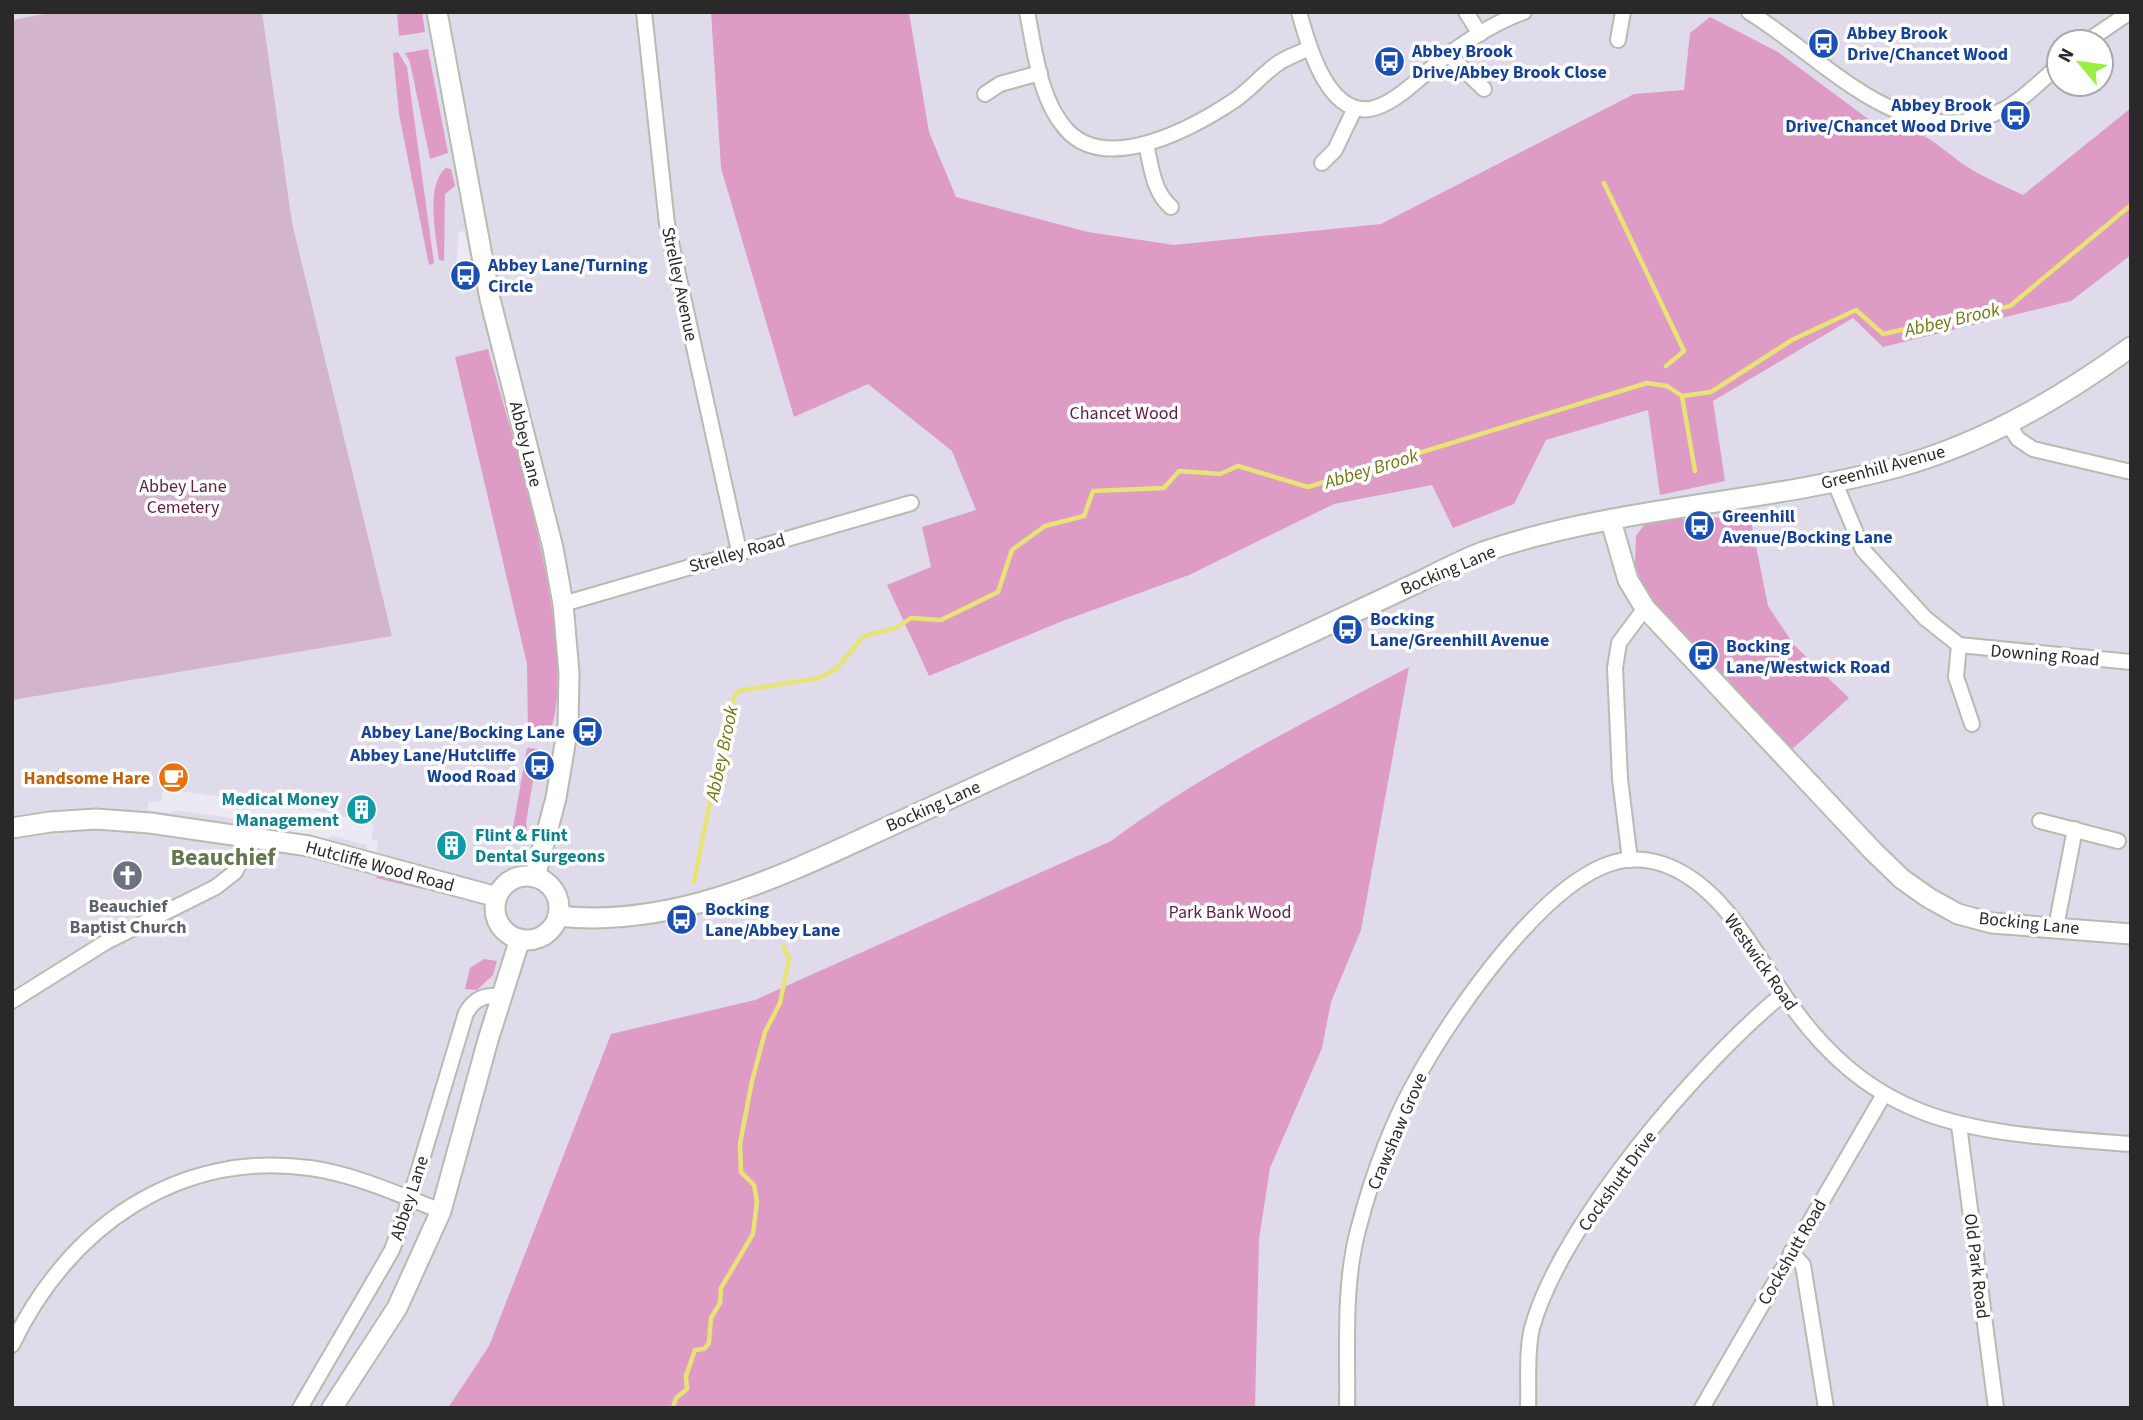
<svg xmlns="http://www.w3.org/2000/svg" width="2143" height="1420" font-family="'Source Sans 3',sans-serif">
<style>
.green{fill:#de9bc6}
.cemetery{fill:#d3b4cd}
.plaza{fill:#ece9f3}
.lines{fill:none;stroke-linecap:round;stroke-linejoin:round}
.stream{stroke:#e7e374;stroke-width:4.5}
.street-casing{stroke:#b6bcaf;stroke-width:18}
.secondary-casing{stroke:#b6bcaf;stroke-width:23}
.street{stroke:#fff;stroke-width:14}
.secondary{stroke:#fff;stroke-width:19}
.labels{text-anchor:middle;stroke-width:7;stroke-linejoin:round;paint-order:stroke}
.transit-label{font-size:18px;font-weight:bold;fill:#164399;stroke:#fff;text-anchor:start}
.street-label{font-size:18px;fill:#292929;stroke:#fff}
.park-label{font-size:18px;fill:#611e40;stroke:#fff}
.food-label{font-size:18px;font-weight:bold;fill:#c56008;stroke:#fff;text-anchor:end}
.culture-label{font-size:18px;font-weight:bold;fill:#0d838f;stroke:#fff;text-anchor:end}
.worship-label{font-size:18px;font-weight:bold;fill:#5b616d;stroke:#fff}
.water-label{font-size:19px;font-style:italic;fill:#737714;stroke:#fff}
.district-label{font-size:24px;font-weight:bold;fill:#61774c;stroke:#fff}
</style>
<rect width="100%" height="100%" fill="#dfdbea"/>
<g class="green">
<path d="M397 12H422L425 32 399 36Z"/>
<path d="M711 12H909L929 132 956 197 1088 232 1174 245 1381 224 1634 94 1684 90 1690 33 1710 17 1778 52 1879 127C1929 126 1937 149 1974 171 1990 180 2007 187 2023 195L2131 108V255L2071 301 1883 347 1853 318 1713 401 1725 481 1660 495 1648 410 1546 440 1514 504 1453 528 1432 485 1334 504 1189 575 1060 622 929 676 887 585 931 567 922 527 976 510 952 451 868 384 794 417 721 168Z"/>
<path d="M428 49 448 153 430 159 410 62 405 53Z"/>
<path d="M398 52 407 67 434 263 429 265 399 114 393 53Z"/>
<path d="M446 168 451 169 455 186 445 194 444 261 439 260C436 237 425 184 446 168Z"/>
<path d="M488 349C512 438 582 652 549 735L528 733 527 664 455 357Z"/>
<path d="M1750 516 1768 606 1794 645 1849 698 1790 751 1654 605 1643 587 1635 564 1636 536 1644 525 1657 520Z"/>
<path d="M1409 667 1361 930 1331 1002 1322 1048 1270 1168 1259 1239 1255 1408H448L489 1346 611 1034 755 1000 1111 841C1204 772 1307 721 1409 667Z"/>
<path d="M527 748 538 749 526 823 528 834 512 833Z"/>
<path d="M380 873 424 885 422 889 376 878Z"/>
<path d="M484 959 497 961 493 975 477 990 465 989 470 968Z"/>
</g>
<path class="cemetery" d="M55 12H262L292 223 392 636 12 700V20Z"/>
<g class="plaza">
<path d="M462 230 465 233 476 289 463 294 459 292 456 271 458 234Z"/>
<path d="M163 789 240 799 274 808 275 803 301 810 302 807 374 824 371 839 378 841 376 852 368 850 366 845 341 838 331 836 325 840 292 833 285 826 176 810 171 813 147 810 149 801 161 802Z"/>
</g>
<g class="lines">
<g class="stream">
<path d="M1604 183 1684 351 1666 366"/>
<path d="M1682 396 1695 471"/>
<path d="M694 882C704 832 713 782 728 732 732 717 728 704 738 691L819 678 836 669 864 636 896 628 911 618 941 620 998 592 1012 550 1045 526 1084 516 1093 491 1164 488 1179 471 1220 474 1238 466 1308 487 1647 383 1667 386 1682 396 1711 392 1792 340 1856 310 1883 334 2010 306 2131 205"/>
<path d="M673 1408 676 1398 687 1389 686 1376 695 1350 704 1349 709 1343 711 1318 720 1303 721 1288 753 1234 757 1202 754 1185 741 1172 740 1144 752 1081 765 1032 780 1003 789 959 783 946"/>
</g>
<defs>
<g id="street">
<path d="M644 12 667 224 739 551"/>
<path d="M1027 12C1035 50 1039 98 1065 128 1106 177 1196 126 1235 100 1251 89 1264 72 1280 62 1289 56 1300 53 1309 48"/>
<path d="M1299 12C1308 45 1330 127 1380 106 1406 95 1426 70 1449 54 1471 38 1498 21 1524 12"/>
<path d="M1466 12 1480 34"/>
<path d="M1749 12C1826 59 1907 159 2005 109 2025 98 2042 80 2059 65"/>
<path d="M1618 40 1623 12"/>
<path d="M2086 42 2130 12"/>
<path d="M1448 54 1484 89"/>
<path d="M985 94 1000 84 1040 73"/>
<path d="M1146 144C1151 165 1153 192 1171 207"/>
<path d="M1322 163 1335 150 1355 108"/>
<path d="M2009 425 2018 439 2033 449 2131 472"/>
<path d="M1835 483 1863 550 1925 618 1959 645 1956 677 1972 724"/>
<path d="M563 604 911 503"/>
<path d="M1959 645 2131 662"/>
<path d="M2040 821 2118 841"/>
<path d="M1630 860 1620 779 1615 668 1619 643 1645 608"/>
<path d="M2056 927 2075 829"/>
<path d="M12 1001 106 942 216 887 235 872 244 855 249 838"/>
<path d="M1959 1125 1996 1408"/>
<path d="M1791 1252 1803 1265 1826 1408"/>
<path d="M12 1345C68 1227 178 1150 310 1168 354 1174 400 1195 441 1211"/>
<path d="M300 1408 392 1250 410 1199 466 1013C475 997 486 995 503 996"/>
<path d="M1347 1408C1348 1350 1343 1287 1358 1230 1372 1176 1393 1119 1421 1071 1456 1009 1543 884 1612 863 1630 857 1651 859 1668 866 1719 886 1749 942 1778 986 1872 1131 1973 1132 2131 1144"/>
<path d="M1528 1408C1529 1382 1526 1353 1532 1328 1561 1223 1699 1063 1783 994"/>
<path d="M1702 1408 1883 1096"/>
</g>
<g id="secondary">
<path d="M437 12 490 299 553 548 563 604 569 673 568 726 556 798 535 877"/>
<path d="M1611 521 1628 580 1645 608 1873 851 1902 879 1929 898 1958 914 1992 923 2131 934"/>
<path d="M12 828 50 822 96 819 150 823 309 846 497 897"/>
<circle cx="527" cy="908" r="32"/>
<path d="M558 916C684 930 801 866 912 816 1044 756 1175 695 1306 635 1344 617 1383 599 1421 581 1441 571 1462 560 1483 552 1617 506 1762 504 1898 467 1984 443 2059 399 2131 347"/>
<path d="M332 1408 397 1308 441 1211 488 1040 520 939"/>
</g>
</defs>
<use href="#street" class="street-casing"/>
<use href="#secondary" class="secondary-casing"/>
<use href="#street" class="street"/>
<use href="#secondary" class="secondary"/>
</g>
<defs>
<symbol id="bus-disc" viewBox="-11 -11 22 22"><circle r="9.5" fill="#1a4fb4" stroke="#fff"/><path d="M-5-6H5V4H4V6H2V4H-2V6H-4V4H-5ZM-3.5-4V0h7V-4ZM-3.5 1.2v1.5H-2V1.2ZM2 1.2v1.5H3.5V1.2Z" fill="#fff"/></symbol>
<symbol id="cafe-disc" viewBox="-11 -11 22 22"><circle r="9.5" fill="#e8710a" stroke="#fff"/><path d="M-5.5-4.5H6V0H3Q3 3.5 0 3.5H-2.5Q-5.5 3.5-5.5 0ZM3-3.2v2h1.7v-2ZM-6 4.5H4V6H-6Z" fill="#fff"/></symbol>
<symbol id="building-disc" viewBox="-11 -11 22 22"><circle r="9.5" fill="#0f9aa8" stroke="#fff"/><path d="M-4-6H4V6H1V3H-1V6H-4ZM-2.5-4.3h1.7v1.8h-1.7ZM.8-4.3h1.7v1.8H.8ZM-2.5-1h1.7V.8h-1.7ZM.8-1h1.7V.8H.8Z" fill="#fff"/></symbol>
<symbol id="church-disc" viewBox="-11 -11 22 22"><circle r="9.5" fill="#6b7280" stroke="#fff"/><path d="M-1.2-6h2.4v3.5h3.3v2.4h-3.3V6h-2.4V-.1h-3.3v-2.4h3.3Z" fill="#fff"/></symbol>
</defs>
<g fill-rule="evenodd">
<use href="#bus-disc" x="1806" y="26" width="35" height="35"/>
<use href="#bus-disc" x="1372" y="44" width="35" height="35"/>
<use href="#bus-disc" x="1998" y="98" width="35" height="35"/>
<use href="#bus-disc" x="448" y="258" width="35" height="35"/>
<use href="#bus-disc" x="1682" y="508" width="35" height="35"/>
<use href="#bus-disc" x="1330" y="612" width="35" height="35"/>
<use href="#bus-disc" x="1686" y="638" width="35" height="35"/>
<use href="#bus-disc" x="570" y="714" width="35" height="35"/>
<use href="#bus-disc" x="522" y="748" width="35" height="35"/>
<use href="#cafe-disc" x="156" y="760" width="35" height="35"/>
<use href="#building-disc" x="344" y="792" width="35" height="35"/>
<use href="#building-disc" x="434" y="828" width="35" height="35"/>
<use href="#church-disc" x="110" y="858" width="35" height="35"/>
<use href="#bus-disc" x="664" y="902" width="35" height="35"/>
</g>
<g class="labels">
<g class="transit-label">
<text x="1847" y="39">Abbey Brook<tspan x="1847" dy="21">Drive/Chancet Wood</tspan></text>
<text x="1412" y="57">Abbey Brook<tspan x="1412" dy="21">Drive/Abbey Brook Close</tspan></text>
<text x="1992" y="111" text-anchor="end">Abbey Brook<tspan x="1992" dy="21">Drive/Chancet Wood Drive</tspan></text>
<text x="488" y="271">Abbey Lane/Turning<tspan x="488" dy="21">Circle</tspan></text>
<text x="1722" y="522">Greenhill<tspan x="1722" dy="21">Avenue/Bocking Lane</tspan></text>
<text x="1370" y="625">Bocking<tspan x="1370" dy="21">Lane/Greenhill Avenue</tspan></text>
<text x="1726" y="652">Bocking<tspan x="1726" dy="21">Lane/Westwick Road</tspan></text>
<text x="565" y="738" text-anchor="end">Abbey Lane/Bocking Lane</text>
<text x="516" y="761" text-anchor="end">Abbey Lane/Hutcliffe<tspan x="516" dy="21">Wood Road</tspan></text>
<text x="705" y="915">Bocking<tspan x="705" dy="21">Lane/Abbey Lane</tspan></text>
</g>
<g class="street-label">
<text transform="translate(680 284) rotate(78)" y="6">Strelley Avenue</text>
<text transform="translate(526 444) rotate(76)" y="6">Abbey Lane</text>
<text transform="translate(1883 467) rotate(-15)" y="6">Greenhill Avenue</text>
<text transform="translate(737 553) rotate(-16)" y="6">Strelley Road</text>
<text transform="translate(1448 570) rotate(-23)" y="6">Bocking Lane</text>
<text transform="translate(2045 655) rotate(5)" y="6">Downing Road</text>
<text transform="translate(933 806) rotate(-24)" y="6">Bocking Lane</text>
<text transform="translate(380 866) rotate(15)" y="6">Hutcliffe Wood Road</text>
<text transform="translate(2029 923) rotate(6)" y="6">Bocking Lane</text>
<text transform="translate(1761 962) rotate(55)" y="6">Westwick Road</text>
<text transform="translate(1397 1131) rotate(-67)" y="6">Crawshaw Grove</text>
<text transform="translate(1617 1181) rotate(-54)" y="6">Cockshutt Drive</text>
<text transform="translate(409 1198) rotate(-72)" y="6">Abbey Lane</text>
<text transform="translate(1792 1252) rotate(-60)" y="6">Cockshutt Road</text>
<text transform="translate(1977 1266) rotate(83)" y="6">Old Park Road</text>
</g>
<g class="park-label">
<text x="1124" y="419">Chancet Wood</text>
<text x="183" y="492">Abbey Lane<tspan x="183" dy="21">Cemetery</tspan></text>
<text x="1230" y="918">Park Bank Wood</text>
</g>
<g class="food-label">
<text x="150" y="784">Handsome Hare</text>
</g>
<g class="culture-label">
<text x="339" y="805">Medical Money<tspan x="339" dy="21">Management</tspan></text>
<text x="475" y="841" text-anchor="start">Flint &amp; Flint<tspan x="475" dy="21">Dental Surgeons</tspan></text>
</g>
<g class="worship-label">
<text x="128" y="912">Beauchief<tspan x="128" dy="21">Baptist Church</tspan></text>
</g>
<g class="water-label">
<text transform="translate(1952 319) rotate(-13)" y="7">Abbey Brook</text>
<text transform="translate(1371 468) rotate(-17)" y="7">Abbey Brook</text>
<text transform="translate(721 753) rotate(-78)" y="7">Abbey Brook</text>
</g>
<g class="district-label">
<text x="223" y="865">Beauchief</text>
</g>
</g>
<rect width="2143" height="1420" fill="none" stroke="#292929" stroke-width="28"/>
<g transform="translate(2080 63) rotate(299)"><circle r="33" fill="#ffffff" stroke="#a9a9a9" stroke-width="2"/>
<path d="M0-5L12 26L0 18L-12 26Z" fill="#98ef44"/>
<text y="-10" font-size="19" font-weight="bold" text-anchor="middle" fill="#292929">N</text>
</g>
</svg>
